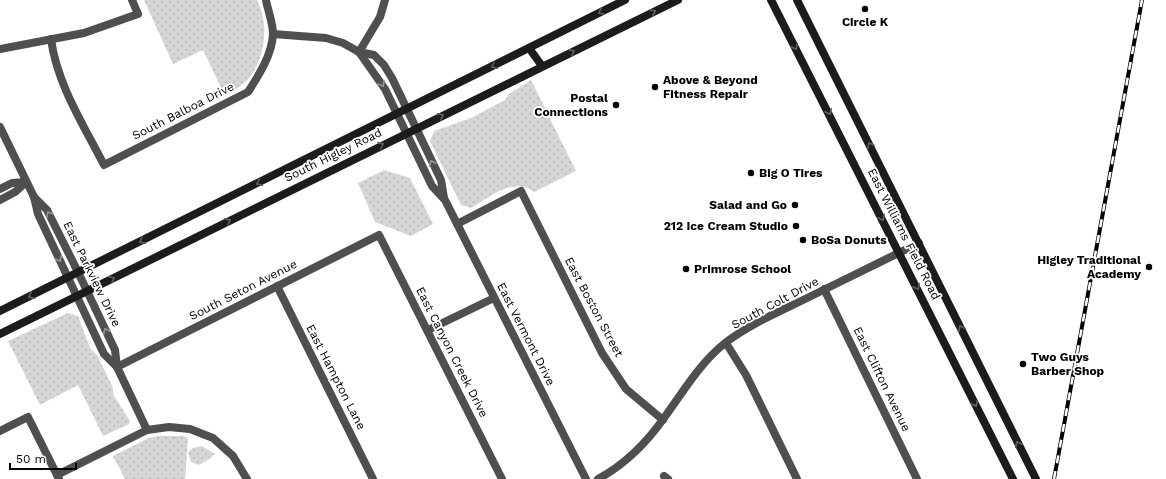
<svg xmlns="http://www.w3.org/2000/svg" width="1166" height="479" font-family="'Work Sans',sans-serif">
<style>
.park{fill:url(#park-dots)}
.lines{fill:none;stroke-linecap:round;stroke-linejoin:round}
.minor{stroke:#4f4f4f;stroke-width:8}
.secondary{stroke:#1c1c1c;stroke-width:8}
.rail-casing{stroke:#000;stroke-width:4}
.rail{stroke:#fff;stroke-width:2.5;stroke-dasharray:8;stroke-linecap:butt}
.oneway{stroke:#606060}
.oneway2{stroke:#959595}
.poi-dot{fill:#000;stroke:#fff;stroke-width:1.5}
.labels{text-anchor:middle;stroke-width:3.5;stroke-linejoin:round;paint-order:stroke}
.poi-label{font-size:12px;font-weight:bold;fill:#000;stroke:#fff;text-anchor:start}
.street-label{font-size:12px;fill:#000;stroke:#fff}
</style>
<defs>
<pattern id="park-dots" width="8" height="8" patternUnits="userSpaceOnUse"><rect width="8" height="8" fill="#d6d6d6"/><path d="M2 2h.1M6 6h.1" fill="none" stroke="#b6b6b6" stroke-width="1.8" stroke-linecap="round"/></pattern>
</defs>
<rect width="100%" height="100%" fill="#fff"/>
<g class="park">
<path d="M144 0H257C269 24 266 55 250 77 244 85 234 90 225 96L203 50 173 64Z"/>
<path d="M531 80 576 171 534 192C513 176 489 198 471 208L461 205 430 141 434 131 471 118 505 100 509 94Z"/>
<path d="M384 170 410 178 433 224 411 236 375 222 358 183Z"/>
<path d="M68 313 78 316 90 348 97 355 113 388V394L130 421 129 424 103 436 78 385 40 405 8 341Z"/>
<path d="M159 436H184L188 438 185 479H125L113 456 149 438Z"/>
<path d="M202 446 215 454 208 460 199 465 191 462 188 452 193 448Z"/>
</g>
<g class="lines">
<g class="minor">
<path d="M273 34 326 38 343 43 359 52 374 55 384 65 392 78 441 180 444 198"/>
<path d="M51 39C57 84 83 124 104 165L248 92C259 75 272 55 273 34 273 23 268 11 266 0"/>
<path d="M0 49 84 33 138 14 132 0"/>
<path d="M359 52 385 89 432 186 445 200 586 479"/>
<path d="M359 52 380 17 385 0"/>
<path d="M0 127 34 197 38 214 104 354 117 367 147 430"/>
<path d="M0 189 12 183 26 182"/>
<path d="M34 197 47 210 78 272 115 350 117 367"/>
<path d="M0 200 15 192 26 182"/>
<path d="M457 224 521 191 602 353 626 389 663 420"/>
<path d="M277 286 373 479"/>
<path d="M824 289 917 479"/>
<path d="M428 330 494 298"/>
<path d="M726 343 746 375 797 479"/>
<path d="M117 367 379 235 502 479"/>
<path d="M0 431 28 417 59 479"/>
<path d="M57 475 147 430 169 427 190 429 213 438 233 456 247 479"/>
<path d="M664 476 668 479"/>
<path d="M598 479C624 465 647 442 664 418 683 392 699 364 725 343 747 326 774 314 799 302 839 282 879 263 919 243"/>
</g>
<g class="secondary">
<path d="M771 0 1013 479"/>
<path d="M797 0 1036 479"/>
<path d="M529 48 542 66"/>
<path d="M0 311 625 0"/>
<path d="M0 334 678 0"/>
</g>
<defs>
<path id="rail" d="M1054 479 1142 0"/>
</defs>
<use href="#rail" class="rail-casing"/>
<use href="#rail" class="rail"/>
</g>
<defs><path id="oneway-chevron" d="M-2-3.5L2.5 0L-2 3.5" fill="none" stroke-width="1.6" stroke-linecap="round" stroke-linejoin="round"/></defs>
<g class="oneway">
<use href="#oneway-chevron" transform="translate(601 12) rotate(153)"/>
<use href="#oneway-chevron" transform="translate(653 12) rotate(-26)"/>
<use href="#oneway-chevron" transform="translate(795 47) rotate(63)"/>
<use href="#oneway-chevron" transform="translate(572 52) rotate(-26)"/>
<use href="#oneway-chevron" transform="translate(494 66) rotate(153)"/>
<use href="#oneway-chevron" transform="translate(829 112) rotate(63)"/>
<use href="#oneway-chevron" transform="translate(441 116) rotate(-26)"/>
<use href="#oneway-chevron" transform="translate(381 145) rotate(-26)"/>
<use href="#oneway-chevron" transform="translate(870 145) rotate(-117)"/>
<use href="#oneway-chevron" transform="translate(259 183) rotate(154)"/>
<use href="#oneway-chevron" transform="translate(882 218) rotate(63)"/>
<use href="#oneway-chevron" transform="translate(228 221) rotate(-26)"/>
<use href="#oneway-chevron" transform="translate(142 241) rotate(154)"/>
<use href="#oneway-chevron" transform="translate(112 279) rotate(-26)"/>
<use href="#oneway-chevron" transform="translate(917 287) rotate(63)"/>
<use href="#oneway-chevron" transform="translate(31 296) rotate(154)"/>
<use href="#oneway-chevron" transform="translate(961 328) rotate(-116)"/>
<use href="#oneway-chevron" transform="translate(975 404) rotate(63)"/>
<use href="#oneway-chevron" transform="translate(1018 444) rotate(-116)"/>
</g>
<g class="oneway2">
<use href="#oneway-chevron" transform="translate(382 84) rotate(60)"/>
<use href="#oneway-chevron" transform="translate(432 163) rotate(-116)"/>
<use href="#oneway-chevron" transform="translate(49 214) rotate(-120)"/>
<use href="#oneway-chevron" transform="translate(59 259) rotate(64)"/>
<use href="#oneway-chevron" transform="translate(106 331) rotate(-116)"/>
</g>
<g class="poi-dot">
<circle cx="865" cy="9" r="4"/>
<circle cx="655" cy="87" r="4"/>
<circle cx="616" cy="105" r="4"/>
<circle cx="751" cy="173" r="4"/>
<circle cx="795" cy="205" r="4"/>
<circle cx="796" cy="226" r="4"/>
<circle cx="803" cy="240" r="4"/>
<circle cx="1149" cy="267" r="4"/>
<circle cx="686" cy="269" r="4"/>
<circle cx="1023" cy="364" r="4"/>
</g>
<g class="labels">
<g class="poi-label">
<text x="865" y="26" text-anchor="middle">Circle K</text>
<text x="663" y="84">Above &amp; Beyond<tspan x="663" dy="14">Fitness Repair</tspan></text>
<text x="608" y="102" text-anchor="end">Postal<tspan x="608" dy="14">Connections</tspan></text>
<text x="759" y="177">Big O Tires</text>
<text x="787" y="209" text-anchor="end">Salad and Go</text>
<text x="788" y="230" text-anchor="end">212 Ice Cream Studio</text>
<text x="811" y="244">BoSa Donuts</text>
<text x="1141" y="264" text-anchor="end">Higley Traditional<tspan x="1141" dy="14">Academy</tspan></text>
<text x="694" y="273">Primrose School</text>
<text x="1031" y="361">Two Guys<tspan x="1031" dy="14">Barber Shop</tspan></text>
</g>
<g class="street-label">
<text transform="translate(183 111) rotate(-27)" y="4">South Balboa Drive</text>
<text transform="translate(333 155) rotate(-26)" y="4">South Higley Road</text>
<text transform="translate(904 234) rotate(63)" y="4">East Williams Field Road</text>
<text transform="translate(92 274) rotate(64)" y="4">East Parkview Drive</text>
<text transform="translate(243 290) rotate(-27)" y="4">South Seton Avenue</text>
<text transform="translate(775 303) rotate(-28)" y="4">South Colt Drive</text>
<text transform="translate(594 307) rotate(62)" y="4">East Boston Street</text>
<text transform="translate(526 334) rotate(63)" y="4">East Vermont Drive</text>
<text transform="translate(452 352) rotate(63)" y="4">East Canyon Creek Drive</text>
<text transform="translate(336 377) rotate(63)" y="4">East Hampton Lane</text>
<text transform="translate(882 379) rotate(64)" y="4">East Clifton Avenue</text>
</g>
</g>
<path d="M10 463v6h66v-6" fill="none" stroke="#000000" stroke-width="2"/>
<text x="16" y="463" font-size="12" fill="#000000" stroke="#ffffff" stroke-width="3" paint-order="stroke">50 m</text>
</svg>
